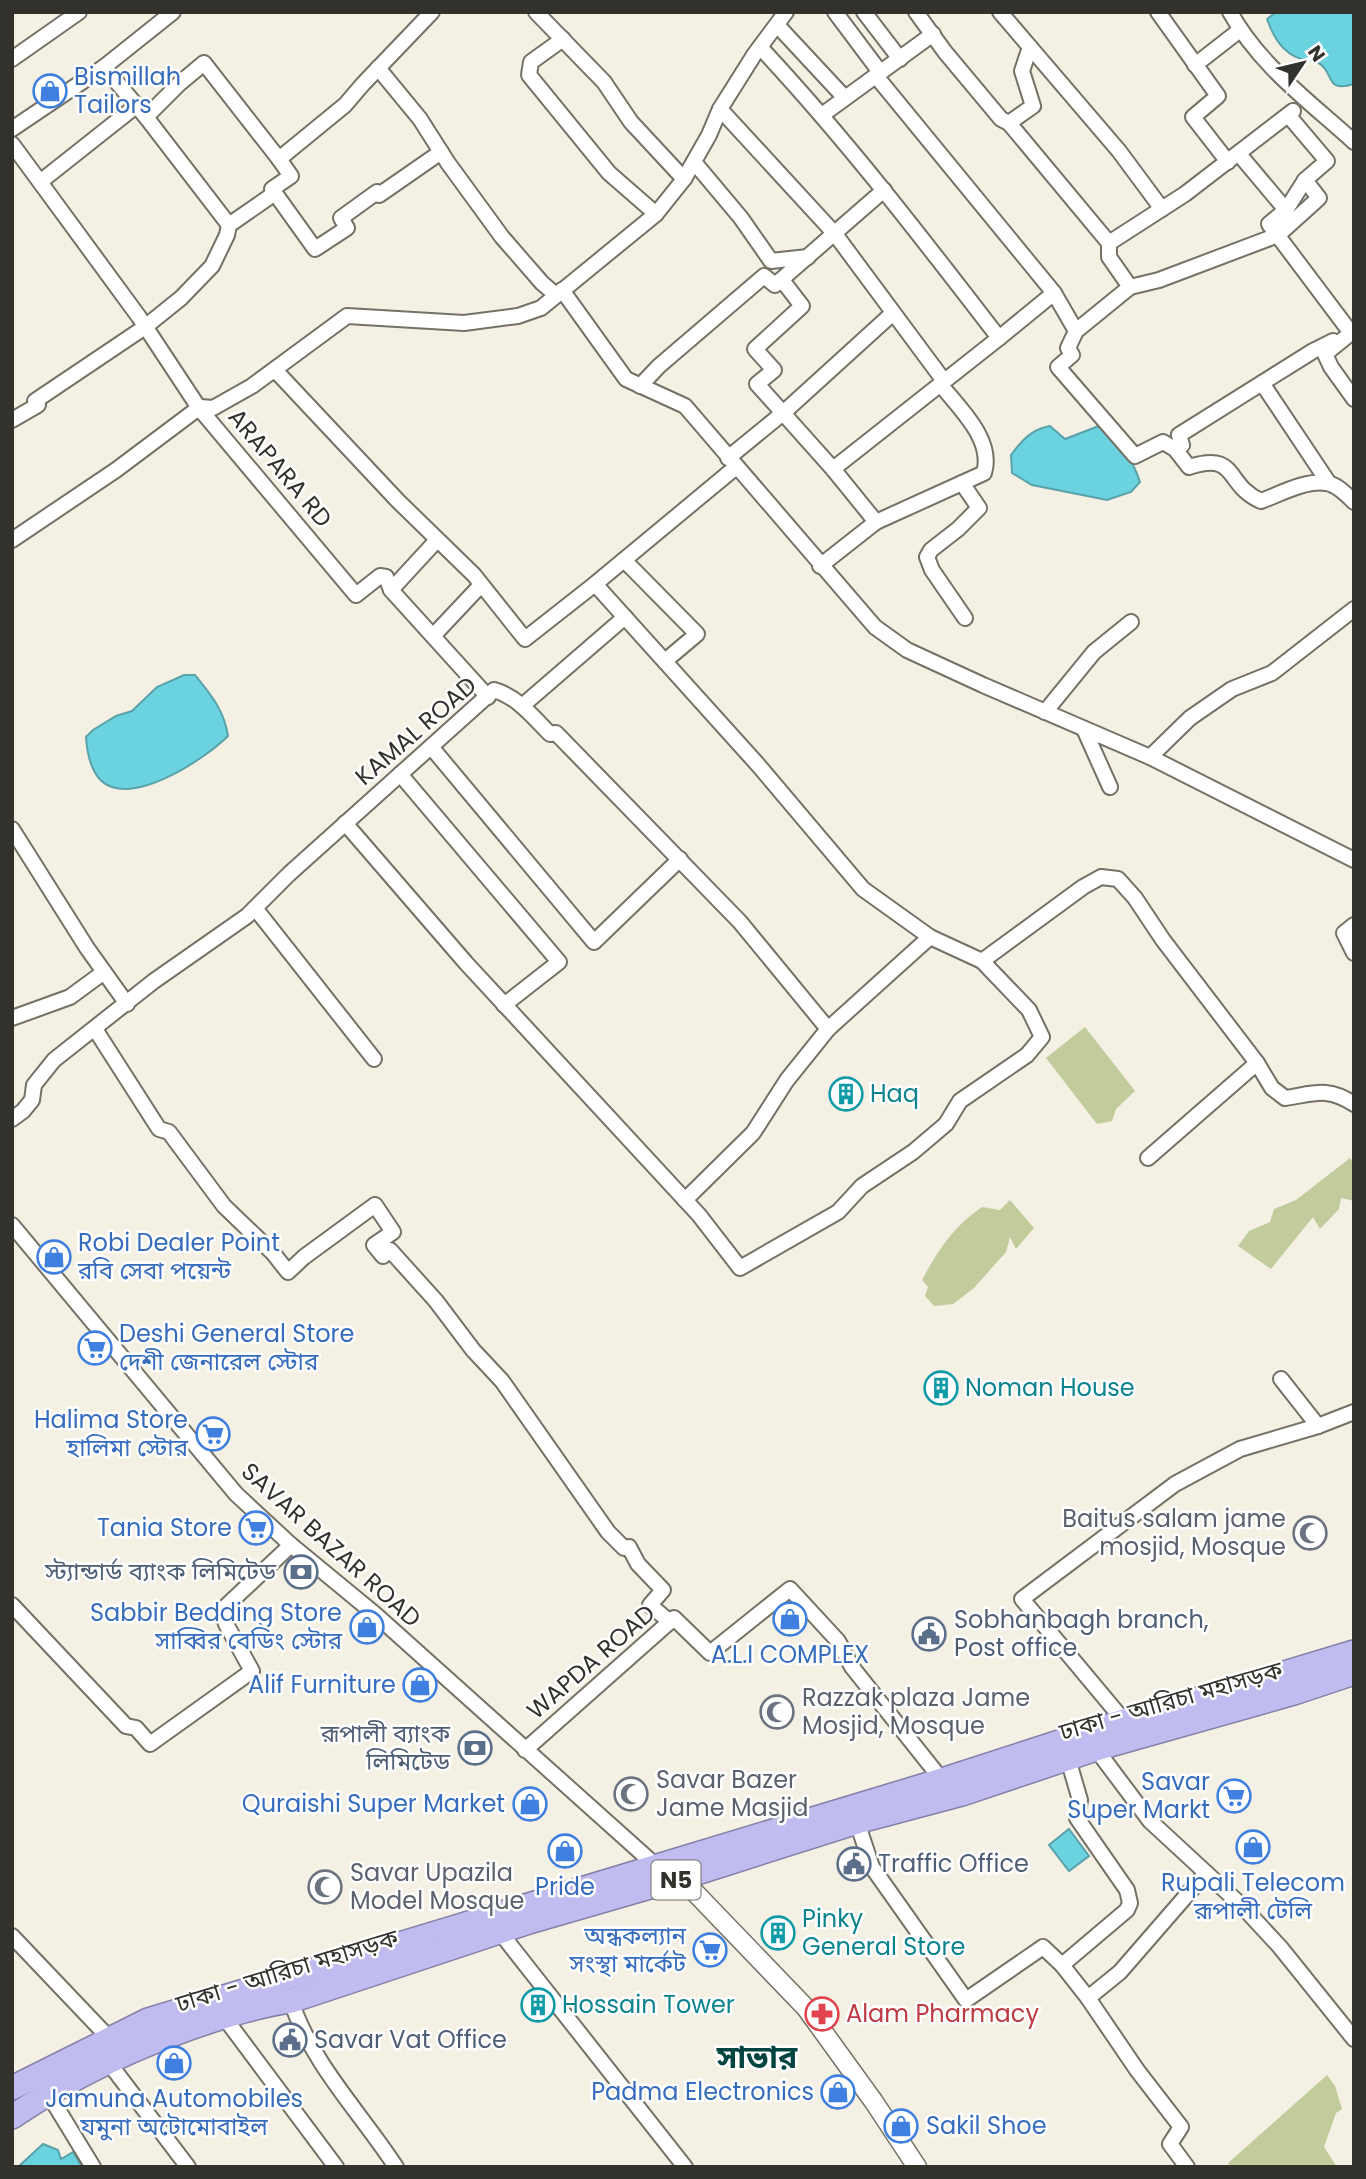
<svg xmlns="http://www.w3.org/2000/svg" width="1366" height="2179" font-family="Poppins,'Noto Sans Bengali',sans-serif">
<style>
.green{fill:#c2cb9c}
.water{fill:#6bd2e0;stroke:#5aa2aa;stroke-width:2}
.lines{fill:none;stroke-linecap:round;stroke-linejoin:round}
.minor-casing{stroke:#747165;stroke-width:18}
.tertiary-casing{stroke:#747165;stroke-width:21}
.trunk-casing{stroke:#8480a8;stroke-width:26}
.minor{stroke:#fff;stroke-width:14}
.tertiary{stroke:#fff;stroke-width:18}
.trunk{stroke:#c0bcef;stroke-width:23}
.labels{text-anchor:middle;stroke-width:5;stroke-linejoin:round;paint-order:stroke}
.shield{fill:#fff;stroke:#706f6b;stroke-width:2}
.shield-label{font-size:23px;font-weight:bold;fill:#33312c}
.shop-label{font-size:24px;fill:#366cbe;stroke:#fff;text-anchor:end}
.street-label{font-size:24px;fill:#33312c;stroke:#fff}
.culture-label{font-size:24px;fill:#0d838f;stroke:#fff;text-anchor:start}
.worship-label{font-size:24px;fill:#5b616d;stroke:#fff;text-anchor:start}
.service-label{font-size:24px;fill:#4e5e75;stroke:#fff;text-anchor:start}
.health-label{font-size:24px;fill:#be3a42;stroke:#fff;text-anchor:start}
.district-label{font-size:32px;font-weight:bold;fill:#024440;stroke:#fff}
</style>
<rect width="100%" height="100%" fill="#f4f0e3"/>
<g class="green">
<path d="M1085 1027 1135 1091 1116 1109 1112 1121 1097 1124 1046 1058Z"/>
<path d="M1350 1158 1354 1163V1201L1341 1198 1339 1209 1320 1229 1313 1217 1271 1269 1238 1246 1249 1231 1270 1222 1274 1209 1296 1200Z"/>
<path d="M1010 1200 1034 1228 1016 1249 1010 1237 1006 1252 974 1288 953 1304 934 1306 925 1296 928 1287 922 1280C939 1249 953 1227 982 1207L1000 1210Z"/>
<path d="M1327 2075 1335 2086 1342 2109 1336 2113 1324 2147 1337 2167H1231L1228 2163Z"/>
</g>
<g class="water">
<path d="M1276 12H1354V84C1323 93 1336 72 1317 62 1313 60 1306 60 1301 59 1282 53 1273 36 1267 19Z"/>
<path d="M1050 426 1065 439 1099 426C1120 441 1132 458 1140 482L1131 492 1107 500 1032 485 1012 473 1011 455C1021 441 1032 429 1050 426Z"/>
<path d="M184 675H195C211 695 224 710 228 736 206 758 145 798 112 787 92 781 87 754 86 737L93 730 116 716 132 711 157 687Z"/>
<path d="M1069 1829 1089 1856 1069 1871 1049 1845Z"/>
<path d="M43 2144 58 2150 61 2159 73 2152 82 2167H18Z"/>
</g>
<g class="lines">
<defs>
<g id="minor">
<path d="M536 12 604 82 631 122 684 179"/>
<path d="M835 12 880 72"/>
<path d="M864 12 900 59"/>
<path d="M916 12 945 52 1001 119 1009 123"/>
<path d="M1000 12 1030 47 1022 71 1033 106 1009 123 1109 243 1185 194 1293 111"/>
<path d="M1158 12 1218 96 1193 117 1228 162"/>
<path d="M1230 12C1259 65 1310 102 1354 142"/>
<path d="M777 25 845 98"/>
<path d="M563 39 531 62 529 75 609 173 656 214"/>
<path d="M760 47C846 139 922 238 999 338L833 469 876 522 820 566"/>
<path d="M1030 47 1119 151 1162 209"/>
<path d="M12 59 79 12"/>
<path d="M1195 65 1240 30"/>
<path d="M104 67 173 12"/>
<path d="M378 68 420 119 448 163 502 237 542 283 556 295"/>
<path d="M876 76 1054 293 999 338"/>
<path d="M720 109 835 234 944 381"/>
<path d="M822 115 933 34"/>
<path d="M146 117 229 225 275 193"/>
<path d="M12 129 104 67 146 117 180 83 204 63 279 159 345 105 363 84 432 12"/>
<path d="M12 144 40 182 136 106"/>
<path d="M1239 154 1286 210 1305 180 1327 161 1288 115"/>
<path d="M279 159 291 176 272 189 315 249 347 228 341 218 377 192 379 195 441 152"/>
<path d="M694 162 741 218 771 261 808 257"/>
<path d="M40 182 139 317 199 408 356 595 380 576 386 577 391 590"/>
<path d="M1286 210 1269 224 1351 333 1325 354 1331 367 1354 399"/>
<path d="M1109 243V257L1130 287 1076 331 1068 348 1072 355 1058 367 1135 456 1163 442 1175 449 1189 467C1239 451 1224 485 1261 501 1280 494 1305 480 1326 483 1337 484 1347 495 1354 502"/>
<path d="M782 280 802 306 755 349 774 370 757 384 833 469"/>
<path d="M1130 287 1159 280 1278 235 1319 198 1305 180"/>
<path d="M562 290 626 379 685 406 875 627 907 650 983 685 1150 757 1354 860"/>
<path d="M1054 293 1076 331"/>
<path d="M275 370 398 501 474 575 525 639 595 584 759 766 863 889 930 937"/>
<path d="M1262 383 1328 482"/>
<path d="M640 386 659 366 764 276 775 285 884 190"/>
<path d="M12 420 38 405 35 401 145 327 181 298 212 266 227 235 229 225"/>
<path d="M1175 449 1182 445 1179 435 1313 351 1333 341"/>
<path d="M728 458 783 413 893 313"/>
<path d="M962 483 979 508 958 529 931 550 927 557 932 570 965 618"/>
<path d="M876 522 984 473C994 440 960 409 940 384"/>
<path d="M12 540 116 470 200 407 213 408 252 386 347 316 464 323 518 316 541 308 656 214 684 179 709 135 720 109 754 55 786 12"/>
<path d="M437 540 391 590 488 697"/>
<path d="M624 560 697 634 665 661"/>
<path d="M595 584 736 467"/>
<path d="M433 636 481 585"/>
<path d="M522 706 625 617"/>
<path d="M1045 712 1094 652 1131 622"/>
<path d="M1084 729 1110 787"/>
<path d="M432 748 594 942 680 859"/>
<path d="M1150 757 1190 718 1232 689 1272 673 1354 609"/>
<path d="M400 774 559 962 504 1005"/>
<path d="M345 823 466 963 699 1215 740 1268 838 1212 862 1186 913 1152 946 1124 960 1101 1027 1055 1042 1037 1029 1010 982 961"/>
<path d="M12 829 87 948 127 1004"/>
<path d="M255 908 374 1059"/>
<path d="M1354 925 1344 933 1354 953"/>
<path d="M12 1018 70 997 104 972"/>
<path d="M95 1029 159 1129 169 1132 224 1206 273 1253 288 1272 304 1257 375 1205 393 1232 374 1245 383 1256 390 1250 436 1301 473 1350 502 1381 608 1532 624 1548 629 1547 638 1564 663 1590 650 1605 670 1622"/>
<path d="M12 1119 23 1111 32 1100 34 1085 54 1060 154 981 247 916 289 874 494 690C518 697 533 717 550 734L556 733 740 922 828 1029"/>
<path d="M1148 1158 1257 1063"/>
<path d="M685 1200 753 1133 787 1080 828 1029 930 937 982 961 1083 887 1101 877 1118 879 1135 898 1163 940 1257 1063 1272 1088 1285 1098C1313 1094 1327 1086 1354 1104"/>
<path d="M12 1225 236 1494 291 1545 376 1615 655 1865"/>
<path d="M1281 1379 1318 1426"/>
<path d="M12 1605 126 1726 136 1728 150 1744 252 1671 226 1624 222 1610 291 1545"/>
<path d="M1124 1721 1022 1599 1175 1484 1240 1449 1318 1426 1354 1412"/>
<path d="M1096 1749 1150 1821 1242 1906 1280 1947 1354 2039"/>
<path d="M525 1750 674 1618 710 1653 790 1589 838 1641 852 1667 942 1780"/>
<path d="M857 1822 872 1867 966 2000 1043 1947 1062 1965 1088 1998 1137 2070 1181 2127 1170 2144 1187 2167"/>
<path d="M499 1931 685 2167"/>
<path d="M12 1936 110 2039"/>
<path d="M1062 1965 1127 1910 1130 1903 1127 1890 1077 1818 1080 1800 1068 1759"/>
<path d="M1088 1998 1120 1972 1206 1873"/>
<path d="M291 2001C312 2064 360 2112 396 2167"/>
<path d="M224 2017 336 2167"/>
<path d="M109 2063 188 2167"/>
<path d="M49 2095 93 2167"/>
</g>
<path id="tertiary" d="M681 1878 806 2008 874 2102 917 2167"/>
<g id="trunk">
<path d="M12 2088 148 2020 942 1780 1124 1721 1354 1652"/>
<path d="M12 2117C79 2072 156 2037 233 2014 252 2009 271 2003 291 2001L529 1922 681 1878 857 1822 962 1794 1096 1749 1294 1693 1354 1673"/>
</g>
</defs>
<use href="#minor" class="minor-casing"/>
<use href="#tertiary" class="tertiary-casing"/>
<use href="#trunk" class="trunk-casing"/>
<use href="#minor" class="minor"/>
<use href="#tertiary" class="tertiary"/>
<use href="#trunk" class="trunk"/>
</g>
<defs>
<symbol id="shop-ring" viewBox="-11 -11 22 22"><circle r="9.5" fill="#fff" stroke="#3f7fe0" stroke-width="1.5"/><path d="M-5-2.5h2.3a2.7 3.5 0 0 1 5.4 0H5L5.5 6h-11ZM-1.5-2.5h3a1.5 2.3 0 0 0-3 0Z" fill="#3f7fe0"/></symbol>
<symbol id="building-ring" viewBox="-11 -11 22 22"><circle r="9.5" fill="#fff" stroke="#0f9aa8" stroke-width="1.5"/><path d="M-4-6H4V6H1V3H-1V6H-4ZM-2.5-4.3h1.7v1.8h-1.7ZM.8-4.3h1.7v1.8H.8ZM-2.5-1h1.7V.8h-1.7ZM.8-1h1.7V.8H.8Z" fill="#0f9aa8"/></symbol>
<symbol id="supermarket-ring" viewBox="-11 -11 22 22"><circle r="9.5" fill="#fff" stroke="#3f7fe0" stroke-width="1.5"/><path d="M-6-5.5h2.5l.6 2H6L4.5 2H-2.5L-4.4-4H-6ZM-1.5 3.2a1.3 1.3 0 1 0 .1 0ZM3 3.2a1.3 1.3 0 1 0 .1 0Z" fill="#3f7fe0"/></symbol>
<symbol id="mosque-ring" viewBox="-11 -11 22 22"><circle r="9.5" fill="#fff" stroke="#6b7280" stroke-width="1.5"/><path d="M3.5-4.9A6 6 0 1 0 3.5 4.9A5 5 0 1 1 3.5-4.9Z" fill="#6b7280"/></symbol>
<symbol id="bank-ring" viewBox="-11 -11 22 22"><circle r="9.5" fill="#fff" stroke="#5c6f8a" stroke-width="1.5"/><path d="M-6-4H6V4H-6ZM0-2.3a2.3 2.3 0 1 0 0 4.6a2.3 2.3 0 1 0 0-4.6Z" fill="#5c6f8a"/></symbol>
<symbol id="civic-ring" viewBox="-11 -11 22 22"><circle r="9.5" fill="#fff" stroke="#5c6f8a" stroke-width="1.5"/><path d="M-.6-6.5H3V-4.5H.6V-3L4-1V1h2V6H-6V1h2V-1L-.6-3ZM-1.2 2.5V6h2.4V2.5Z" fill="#5c6f8a"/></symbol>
<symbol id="pharmacy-ring" viewBox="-11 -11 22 22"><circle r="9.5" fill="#fff" stroke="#e0444e" stroke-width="1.5"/><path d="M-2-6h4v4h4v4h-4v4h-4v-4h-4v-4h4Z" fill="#e0444e"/></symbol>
</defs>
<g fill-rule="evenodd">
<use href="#shop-ring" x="31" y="72" width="38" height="38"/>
<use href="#building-ring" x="827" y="1075" width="38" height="38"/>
<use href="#shop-ring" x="35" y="1238" width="38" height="38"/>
<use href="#supermarket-ring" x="76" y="1329" width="38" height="38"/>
<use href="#building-ring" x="922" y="1369" width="38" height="38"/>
<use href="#supermarket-ring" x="194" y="1415" width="38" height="38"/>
<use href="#supermarket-ring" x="237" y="1509" width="38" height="38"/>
<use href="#mosque-ring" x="1291" y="1514" width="38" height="38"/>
<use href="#bank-ring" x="282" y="1553" width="38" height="38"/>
<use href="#shop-ring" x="771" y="1600" width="38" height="38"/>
<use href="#shop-ring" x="348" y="1608" width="38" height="38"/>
<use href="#civic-ring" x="910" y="1615" width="38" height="38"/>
<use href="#shop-ring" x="401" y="1666" width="38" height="38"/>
<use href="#mosque-ring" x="758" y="1693" width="38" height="38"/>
<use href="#bank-ring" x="456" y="1729" width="38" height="38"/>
<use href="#mosque-ring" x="612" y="1775" width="38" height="38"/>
<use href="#supermarket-ring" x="1215" y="1777" width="38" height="38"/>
<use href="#shop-ring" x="511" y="1785" width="38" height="38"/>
<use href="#shop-ring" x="1234" y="1828" width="38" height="38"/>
<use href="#shop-ring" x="546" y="1832" width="38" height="38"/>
<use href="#civic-ring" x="835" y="1845" width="38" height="38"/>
<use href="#mosque-ring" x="306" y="1868" width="38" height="38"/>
<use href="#building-ring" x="759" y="1914" width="38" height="38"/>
<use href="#supermarket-ring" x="691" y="1931" width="38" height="38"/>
<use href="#building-ring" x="519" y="1986" width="38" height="38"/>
<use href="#pharmacy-ring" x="803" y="1995" width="38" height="38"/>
<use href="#civic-ring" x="271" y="2021" width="38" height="38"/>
<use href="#shop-ring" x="155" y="2044" width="38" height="38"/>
<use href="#shop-ring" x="819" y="2073" width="38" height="38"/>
<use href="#shop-ring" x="882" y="2107" width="38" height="38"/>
</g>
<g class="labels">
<rect class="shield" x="651.5" y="1860.5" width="49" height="39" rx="5"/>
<g class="shield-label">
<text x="676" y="1888">N5</text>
</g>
<g class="shop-label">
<text x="74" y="85" text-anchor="start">Bismillah<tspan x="74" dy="28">Tailors</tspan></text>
<text x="78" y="1251" text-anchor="start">Robi Dealer Point<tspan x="78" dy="28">রবি সেবা পয়েন্ট</tspan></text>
<text x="119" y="1342" text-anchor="start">Deshi General Store<tspan x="119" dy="28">দেশী জেনারেল স্টোর</tspan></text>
<text x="188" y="1428">Halima Store<tspan x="188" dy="28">হালিমা স্টোর</tspan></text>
<text x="232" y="1536">Tania Store</text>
<text x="342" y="1621">Sabbir Bedding Store<tspan x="342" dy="28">সাব্বির বেডিং স্টোর</tspan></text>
<text x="790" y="1663" text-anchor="middle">A.L.I COMPLEX</text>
<text x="396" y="1693">Alif Furniture</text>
<text x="1210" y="1790">Savar<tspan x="1210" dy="28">Super Markt</tspan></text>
<text x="505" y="1812">Quraishi Super Market</text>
<text x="1253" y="1891" text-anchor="middle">Rupali Telecom<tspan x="1253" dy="28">রূপালী টেলি</tspan></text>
<text x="565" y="1895" text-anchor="middle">Pride</text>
<text x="686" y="1944">অন্ধকল্যান<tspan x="686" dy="28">সংস্থা মার্কেট</tspan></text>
<text x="814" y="2100">Padma Electronics</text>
<text x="174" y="2107" text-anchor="middle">Jamuna Automobiles<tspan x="174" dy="28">যমুনা অটোমোবাইল</tspan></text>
<text x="926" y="2134" text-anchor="start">Sakil Shoe</text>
</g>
<g class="street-label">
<text transform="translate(280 468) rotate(50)" y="8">ARAPARA RD</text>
<text transform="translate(416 731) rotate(-41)" y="8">KAMAL ROAD</text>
<text transform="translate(331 1545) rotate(42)" y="8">SAVAR BAZAR ROAD</text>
<text transform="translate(591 1662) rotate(-41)" y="8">WAPDA ROAD</text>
<text transform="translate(1171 1701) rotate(-16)" y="8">ঢাকা - আরিচা মহাসড়ক</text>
<text transform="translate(287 1971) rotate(-17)" y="8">ঢাকা - আরিচা মহাসড়ক</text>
</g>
<g class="culture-label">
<text x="870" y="1102">Haq</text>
<text x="965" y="1396">Noman House</text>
<text x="802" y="1927">Pinky<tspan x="802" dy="28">General Store</tspan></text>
<text x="562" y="2013">Hossain Tower</text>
</g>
<g class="worship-label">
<text x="1286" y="1527" text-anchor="end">Baitus salam jame<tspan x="1286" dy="28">mosjid, Mosque</tspan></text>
<text x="802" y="1706">Razzak plaza Jame<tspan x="802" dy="28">Mosjid, Mosque</tspan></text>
<text x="656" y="1788">Savar Bazer<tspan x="656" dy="28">Jame Masjid</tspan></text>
<text x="350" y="1881">Savar Upazila<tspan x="350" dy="28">Model Mosque</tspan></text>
</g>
<g class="service-label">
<text x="276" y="1580" text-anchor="end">স্ট্যান্ডার্ড ব্যাংক লিমিটেড</text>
<text x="954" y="1628">Sobhanbagh branch,<tspan x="954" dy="28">Post office</tspan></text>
<text x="450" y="1742" text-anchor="end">রূপালী ব্যাংক<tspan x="450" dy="28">লিমিটেড</tspan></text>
<text x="878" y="1872">Traffic Office</text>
<text x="314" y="2048">Savar Vat Office</text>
</g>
<g class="health-label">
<text x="846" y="2022">Alam Pharmacy</text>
</g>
<g class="district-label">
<text x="757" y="2068">সাভার</text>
</g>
</g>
<rect width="1366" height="2179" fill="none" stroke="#33312c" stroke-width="28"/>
<g transform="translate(1303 63) rotate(55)" stroke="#ffffff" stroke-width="5" paint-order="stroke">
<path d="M0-5L12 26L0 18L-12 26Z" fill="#33312c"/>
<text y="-10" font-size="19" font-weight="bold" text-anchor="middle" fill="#33312c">N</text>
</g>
</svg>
